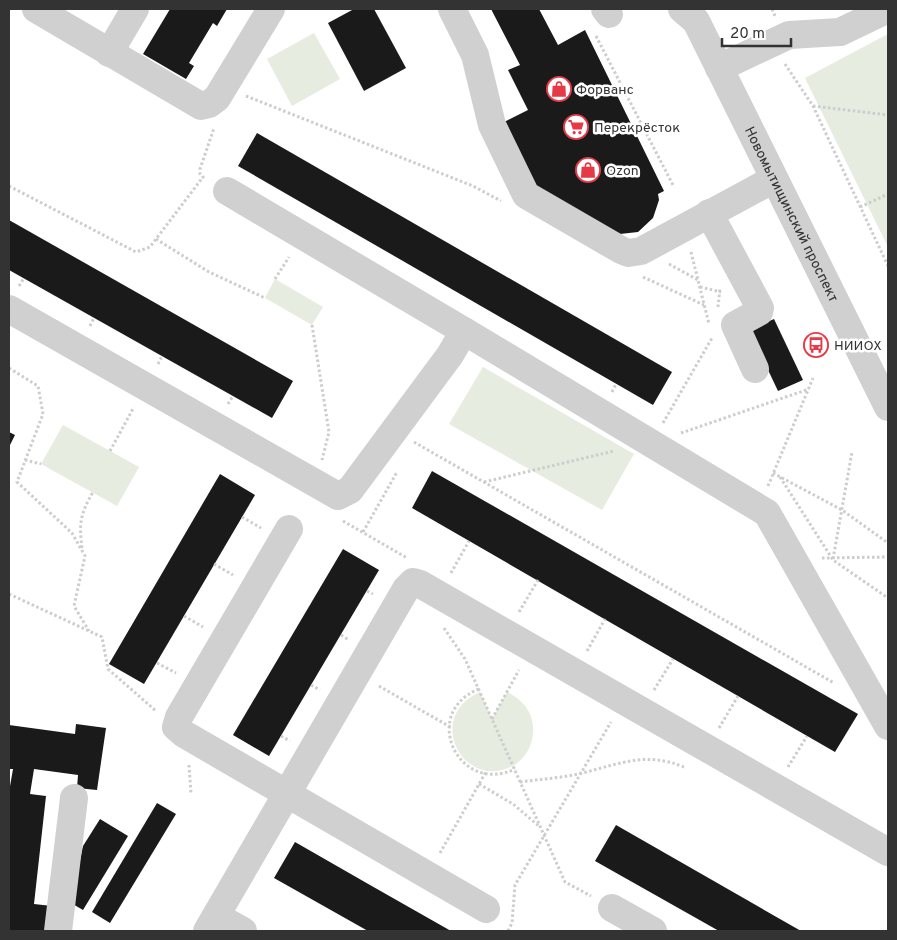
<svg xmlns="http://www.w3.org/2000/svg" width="897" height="940" font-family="Overpass,sans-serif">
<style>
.green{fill:#e6ecdf}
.building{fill:#1a1a1a}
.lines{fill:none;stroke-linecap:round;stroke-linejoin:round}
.path{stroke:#cdcdcd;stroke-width:3;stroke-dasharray:2.5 2.5;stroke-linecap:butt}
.minor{stroke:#d0d0d0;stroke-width:28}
.labels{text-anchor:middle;stroke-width:5;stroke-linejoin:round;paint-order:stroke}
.poi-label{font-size:14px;fill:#333;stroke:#fff;text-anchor:start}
.street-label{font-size:14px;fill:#333;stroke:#fff}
</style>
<rect width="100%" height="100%" fill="#fff"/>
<g class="green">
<path d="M314 33 340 79 292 106 267 59Z"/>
<path d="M888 34V247L805 78Z"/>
<path d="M275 279 323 307 312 325 265 298Z"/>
<path d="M483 367 634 454 602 510 449 424Z"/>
<path d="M63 425 139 467 117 506 41 464Z"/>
<path d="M480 692 492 719 507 692C523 700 534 713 533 731 533 744 526 757 516 764 466 795 422 718 480 692Z"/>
</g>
<g class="building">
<path d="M170 9H227L217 26 213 23 189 63 194 66 186 79 143 54Z"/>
<path d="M354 9H374L406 68 364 91 328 23Z"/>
<path d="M491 9H539L558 45 585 30 664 191 658 194 659 200 653 218 638 232 620 234 614 231 533 188 502 123 528 110 508 70 520 65Z"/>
<path d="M257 133 672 372 653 405 238 166Z"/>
<path d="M9 220 293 381 272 418 9 270Z"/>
<path d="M774 319 803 380 778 391 749 330Z"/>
<path d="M9 432 15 435 9 447Z"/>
<path d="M432 471 858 714 835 752 412 508Z"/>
<path d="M220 474 255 495 144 684 109 664Z"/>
<path d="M343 549 379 570 269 756 233 735Z"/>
<path d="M76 724 106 728 97 790 77 788 78 775 34 769 30 794 46 796 34 904 52 906 50 931H9V792L13 769H9V725L75 734Z"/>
<path d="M157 803 176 814 110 923 92 912Z"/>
<path d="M100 819 128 836 83 910 71 903 83 846Z"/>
<path d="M616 825 801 931H719L595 861Z"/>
<path d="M295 842 370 885 451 931H368L274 878Z"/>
</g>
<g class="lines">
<g class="path">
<path d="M772 9 775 16"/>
<path d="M596 36 674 187"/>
<path d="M785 64 813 106 888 266"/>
<path d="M246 96 473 186 501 201"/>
<path d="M813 106 888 115"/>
<path d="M204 178 200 174V169L214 128"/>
<path d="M9 186 136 252 150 247 203 177"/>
<path d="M860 207 888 194"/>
<path d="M156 239 209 272 265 298"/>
<path d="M691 252 709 324"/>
<path d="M669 264 698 280"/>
<path d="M643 277 704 305"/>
<path d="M275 279 289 257"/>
<path d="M19 286 24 278"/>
<path d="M700 287 721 292"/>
<path d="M718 307 720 288"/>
<path d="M312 325 329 432 322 460"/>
<path d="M90 326 94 318"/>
<path d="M158 364 162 356"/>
<path d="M9 368 38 386 43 414 17 482 72 533 85 556 74 606 89 631"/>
<path d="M612 392 616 384"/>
<path d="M228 404 233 396"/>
<path d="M663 423 712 338"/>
<path d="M681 433 809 389"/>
<path d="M414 442 834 683"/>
<path d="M110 451 134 407"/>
<path d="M25 460 41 464"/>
<path d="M773 473 842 510 888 543"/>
<path d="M780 477 833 560 888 598"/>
<path d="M484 482 614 451"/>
<path d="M768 486 813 378"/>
<path d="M242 517 261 528"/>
<path d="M343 521 407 558"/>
<path d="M363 532 397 472"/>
<path d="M82 548C79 524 80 514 93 492"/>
<path d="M822 558 888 557"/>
<path d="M833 559 852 452"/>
<path d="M214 564 233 575"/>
<path d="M451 573 469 541"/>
<path d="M367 591 373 594"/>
<path d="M9 594 102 637 108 669 156 711"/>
<path d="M519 612 538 580"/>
<path d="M184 616 203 627"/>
<path d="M444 628 465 659 565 882 591 896"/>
<path d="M341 635 349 640"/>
<path d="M587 651 605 619"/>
<path d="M157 663 176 673"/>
<path d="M311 685 320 690"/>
<path d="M379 686 452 728"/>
<path d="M479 689C419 713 459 796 515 769"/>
<path d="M654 690 673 659"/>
<path d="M492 719 519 670"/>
<path d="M719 728 738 696"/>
<path d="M281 736 290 741"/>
<path d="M189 765 191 794"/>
<path d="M788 767 807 736"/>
<path d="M520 782C541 779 562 778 582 773 620 764 645 751 684 767"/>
<path d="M479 784 513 804 540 827"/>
<path d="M440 853 487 770"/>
<path d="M508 931 512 923 515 885 611 722"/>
</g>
<g class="minor">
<path d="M36 9 201 106 209 104 217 98 271 9"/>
<path d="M452 9 475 55 492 125 526 195 621 250 628 253 641 251 774 179"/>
<path d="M605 9 609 14"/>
<path id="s1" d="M682 9 696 21 888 407"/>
<path d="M109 53 135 9"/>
<path d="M719 68 789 35 840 32 888 9"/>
<path d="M227 191 464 331"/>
<path d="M709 213 760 308 759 312 735 325 755 369"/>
<path d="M9 309 338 496 350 490 450 355 464 331 767 513 888 726"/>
<path d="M289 529 179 717 176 727 184 734 486 909"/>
<path d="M612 908 653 931"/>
<path d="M216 916 243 931"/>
<path d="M58 931 74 798"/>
<path d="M207 931 406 589 413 582 420 584 888 852"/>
</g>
</g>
<defs>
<symbol id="shop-ring" viewBox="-11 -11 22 22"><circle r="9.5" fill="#fff" stroke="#e63946" stroke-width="1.5"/><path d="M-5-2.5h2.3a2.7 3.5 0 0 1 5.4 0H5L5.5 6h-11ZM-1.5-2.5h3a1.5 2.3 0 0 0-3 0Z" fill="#e63946"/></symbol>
<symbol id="supermarket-ring" viewBox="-11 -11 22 22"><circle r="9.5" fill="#fff" stroke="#e63946" stroke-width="1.5"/><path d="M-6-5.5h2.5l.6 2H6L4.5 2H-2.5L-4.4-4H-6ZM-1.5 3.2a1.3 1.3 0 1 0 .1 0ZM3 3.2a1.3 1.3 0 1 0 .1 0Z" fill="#e63946"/></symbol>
<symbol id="bus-ring" viewBox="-11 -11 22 22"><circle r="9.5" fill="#fff" stroke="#e63946" stroke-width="1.5"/><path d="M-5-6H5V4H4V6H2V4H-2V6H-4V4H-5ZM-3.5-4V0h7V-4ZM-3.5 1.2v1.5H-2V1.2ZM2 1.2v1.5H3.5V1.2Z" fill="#e63946"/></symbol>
</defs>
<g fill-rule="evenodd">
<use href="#shop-ring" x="545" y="75" width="28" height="28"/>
<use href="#supermarket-ring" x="562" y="113" width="28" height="28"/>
<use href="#shop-ring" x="574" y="156" width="28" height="28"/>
<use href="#bus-ring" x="802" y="331" width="28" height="28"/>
</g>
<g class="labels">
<g class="poi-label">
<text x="576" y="94">Форванс</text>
<text x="594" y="132">Перекрёсток</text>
<text x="606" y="175">Ozon</text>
<text x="834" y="350">НИИОХ</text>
</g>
<g class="street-label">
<text dy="5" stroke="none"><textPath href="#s1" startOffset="234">Новомытищинский проспект</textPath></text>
</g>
</g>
<rect width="897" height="940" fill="none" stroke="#333333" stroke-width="20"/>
<path d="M722 38v8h69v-8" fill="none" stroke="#333333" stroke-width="2.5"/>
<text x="730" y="38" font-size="15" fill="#333333" stroke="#ffffff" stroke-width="4" paint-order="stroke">20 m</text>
</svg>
